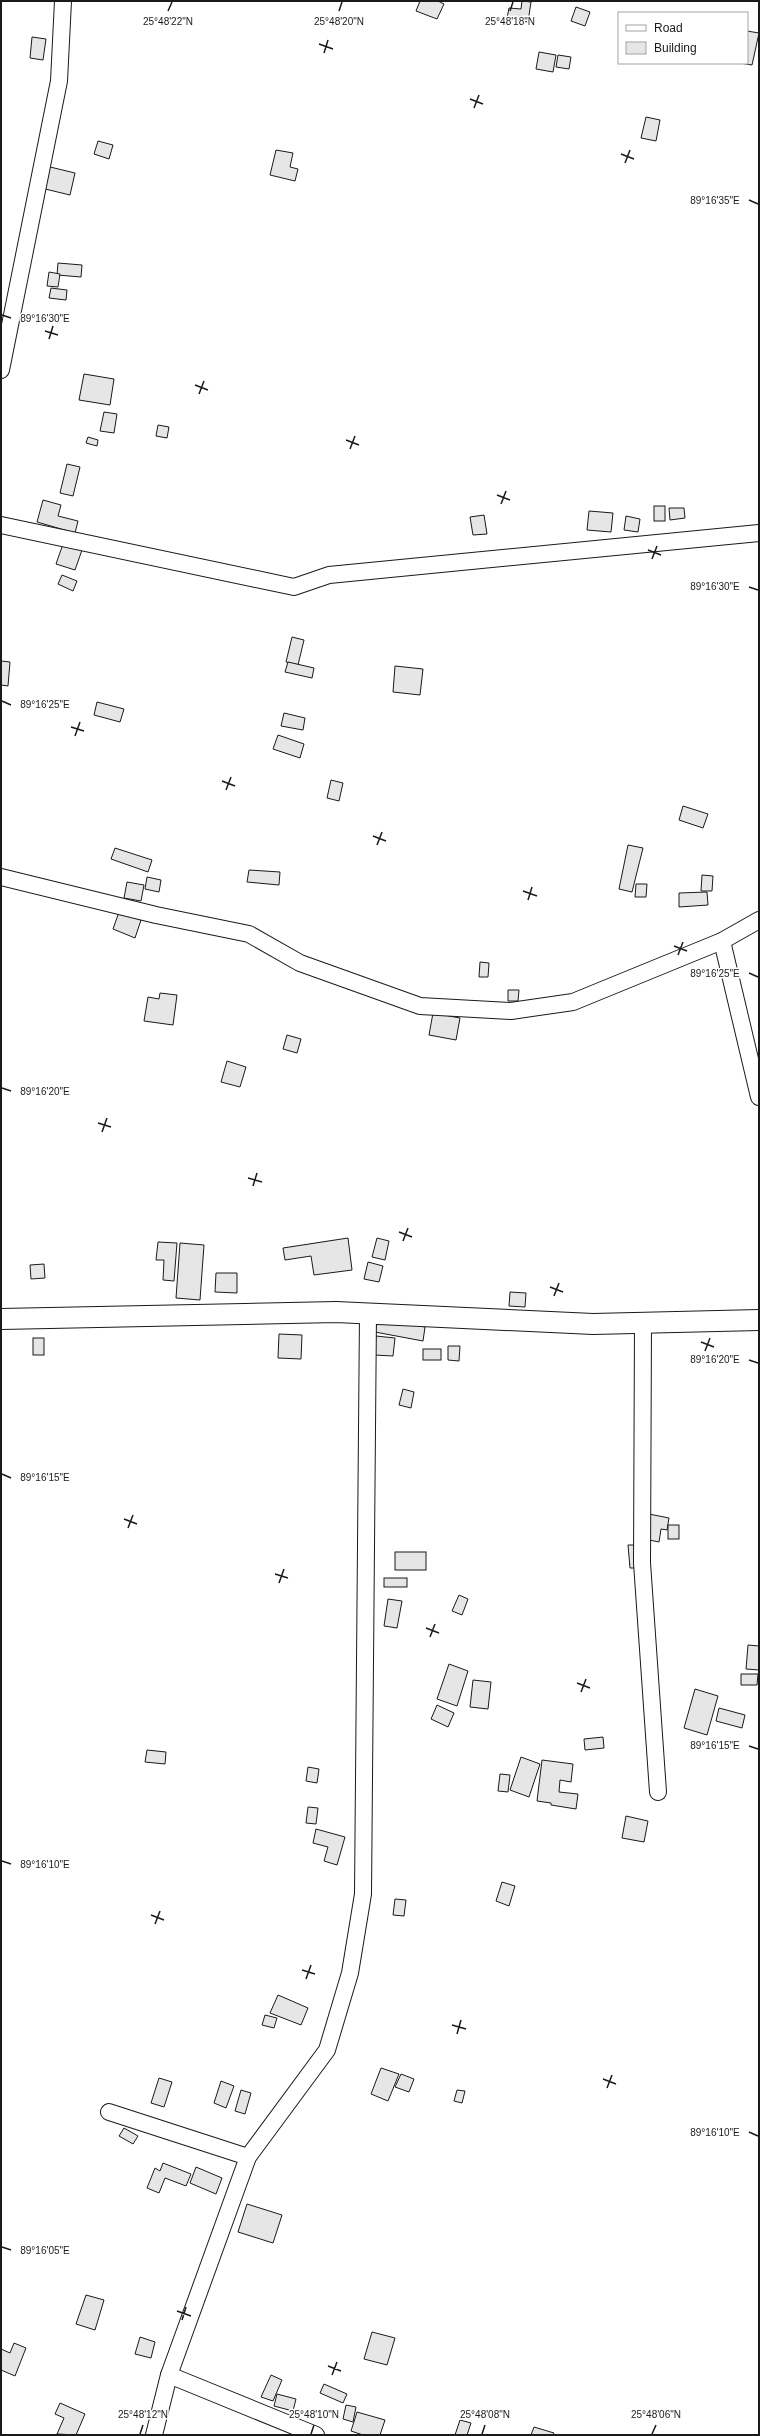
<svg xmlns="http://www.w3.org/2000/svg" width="760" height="2436" font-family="Helvetica,sans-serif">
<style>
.building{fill:#e6e6e6;stroke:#1a1a1a}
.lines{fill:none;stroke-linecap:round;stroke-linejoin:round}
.minor-casing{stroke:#1a1a1a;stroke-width:18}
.tertiary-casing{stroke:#1a1a1a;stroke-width:22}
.minor{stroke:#fff;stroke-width:16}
.tertiary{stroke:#fff;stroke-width:20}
.ticks{fill:none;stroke:#1a1a1a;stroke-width:1.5}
.ticks-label{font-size:10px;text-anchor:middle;fill:#1a1a1a;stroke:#fff;stroke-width:3;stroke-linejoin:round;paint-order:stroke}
</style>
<rect width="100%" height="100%" fill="#fff"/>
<g class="building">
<path d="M420 1H438L444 4 437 19 416 11Z"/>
<path d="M522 1 531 2 528 22 507 18 509 8 521 9Z"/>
<path d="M576 7 590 12 585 26 571 21Z"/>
<path d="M747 31 759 33 752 65 740 63H747Z"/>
<path d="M32 37 46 39 43 60 30 58Z"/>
<path d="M539 52 556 55 553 72 536 69Z"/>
<path d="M558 55 571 57 569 69 556 67Z"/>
<path d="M646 117 660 120 656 141 641 138Z"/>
<path d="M98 141 113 145 109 159 94 154Z"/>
<path d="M276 150 293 153 290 167 298 169 295 181 270 175Z"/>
<path d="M46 166 75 173 70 195 41 188Z"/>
<path d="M58 263 82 265 81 277 57 275Z"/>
<path d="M49 272 60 274 58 287 47 286Z"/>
<path d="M51 288 67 290 66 300 49 298Z"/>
<path d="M84 374 114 379 110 405 79 400Z"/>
<path d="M104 412 117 414 114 433 100 431Z"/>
<path d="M158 425 169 427 167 438 156 436Z"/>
<path d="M88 437 98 440 97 446 86 443Z"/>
<path d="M67 464 80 467 73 496 60 493Z"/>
<path d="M43 500 61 505 58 516 78 521 75 533 37 522Z"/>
<rect x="654" y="506" width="11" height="15"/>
<path d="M669 508H684L685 518 670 520Z"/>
<path d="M589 511 613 513 611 532 587 530Z"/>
<path d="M484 515 487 534 473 535 470 517Z"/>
<path d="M626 516 640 519 638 532 624 530Z"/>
<path d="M63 544 82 550 75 570 56 564Z"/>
<path d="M62 575 77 581 73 591 58 584Z"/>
<path d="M292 637 304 640 298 665 286 662Z"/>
<path d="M1 661 10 662 8 686 1 685Z"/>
<path d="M288 662 314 668 312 678 285 672Z"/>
<path d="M395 666 423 669 420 695 393 692Z"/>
<path d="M97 702 124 709 120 722 94 715Z"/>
<path d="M284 713 305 718 303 730 281 726Z"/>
<path d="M278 735 304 744 300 758 273 749Z"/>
<path d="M331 780 343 783 339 801 327 798Z"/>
<path d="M683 806 708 814 703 828 679 820Z"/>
<path d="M628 845 643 848 632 892 619 889Z"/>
<path d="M115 848 152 860 148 872 111 859Z"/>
<path d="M249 870 280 872 279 885 247 882Z"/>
<path d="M702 875 713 876 712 891H701Z"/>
<path d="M147 877 161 880 159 892 145 889Z"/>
<path d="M127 882 144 885 141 901 124 898Z"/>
<path d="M636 884H647L646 897H635Z"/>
<path d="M707 892 708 905 679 907V893Z"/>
<path d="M119 912 141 920 135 938 113 929Z"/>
<path d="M480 962 489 963 488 977H479Z"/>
<path d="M508 990H519L518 1001H508Z"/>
<path d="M160 993 177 995 173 1025 144 1021 148 997 159 999Z"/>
<path d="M433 1013 460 1018 456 1040 429 1035Z"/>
<path d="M287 1035 301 1039 297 1053 283 1049Z"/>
<path d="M227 1061 246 1067 240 1087 221 1082Z"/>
<path d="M348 1238 352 1270 314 1275 311 1256 285 1260 283 1248Z"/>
<path d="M377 1238 389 1241 385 1260 372 1257Z"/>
<path d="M158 1242 177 1243 174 1281 163 1280 164 1260H156Z"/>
<path d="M180 1243 204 1245 200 1300 176 1298Z"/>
<path d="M368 1262 383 1266 379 1282 364 1279Z"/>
<path d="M44 1264 45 1278 31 1279 30 1265Z"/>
<path d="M216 1273H237V1293L215 1292Z"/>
<path d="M510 1292 526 1293 525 1307 509 1306Z"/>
<path d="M378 1318 425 1327 423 1341 375 1332Z"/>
<path d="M279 1334 302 1335 301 1359 278 1358Z"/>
<path d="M376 1336 395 1338 393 1356 374 1355Z"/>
<rect x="33" y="1338" width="11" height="17"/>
<path d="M448 1346H460L459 1361 448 1360Z"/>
<rect x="423" y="1349" width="18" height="11"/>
<path d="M403 1389 414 1392 411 1408 399 1405Z"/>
<path d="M649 1514 669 1518 667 1530 661 1529 659 1542 644 1539Z"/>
<rect x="668" y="1525" width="11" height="14"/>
<path d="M628 1545H638L639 1568H630Z"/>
<rect x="395" y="1552" width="31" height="18"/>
<rect x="384" y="1578" width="23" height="9"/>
<path d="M459 1595 468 1599 462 1615 452 1611Z"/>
<path d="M388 1599 402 1601 397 1628 384 1626Z"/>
<path d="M748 1645 759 1646V1670L746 1669Z"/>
<path d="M449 1664 468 1671 457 1706 437 1699Z"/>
<path d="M741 1674H758L757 1685H741Z"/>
<path d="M473 1680 491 1682 488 1709 470 1707Z"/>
<path d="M695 1689 718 1696 707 1735 684 1728Z"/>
<path d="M437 1705 454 1713 448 1727 431 1719Z"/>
<path d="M719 1708 745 1715 742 1728 716 1721Z"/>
<path d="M603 1737 604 1748 585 1750 584 1739Z"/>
<path d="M147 1750 166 1752 165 1764 145 1762Z"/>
<path d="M521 1757 540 1764 529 1797 510 1790Z"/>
<path d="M542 1760 573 1764 571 1782 560 1780 559 1792 578 1794 576 1809 551 1805V1803L537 1801Z"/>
<path d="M308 1767 319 1769 317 1783 306 1781Z"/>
<path d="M500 1774 510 1775 508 1792 498 1791Z"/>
<path d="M308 1807 318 1808 316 1824 306 1823Z"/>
<path d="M626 1816 648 1821 644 1842 622 1838Z"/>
<path d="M316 1829 345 1837 337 1865 324 1861 328 1847 313 1843Z"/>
<path d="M502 1882 515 1886 509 1906 496 1901Z"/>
<path d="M395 1899 406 1900 404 1916 393 1915Z"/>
<path d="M278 1995 308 2008 301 2025 270 2013Z"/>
<path d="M265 2015 277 2018 274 2028 262 2025Z"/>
<path d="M381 2068 399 2074 388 2101 371 2094Z"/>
<path d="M401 2074 414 2079 409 2092 395 2087Z"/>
<path d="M159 2078 172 2082 164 2107 151 2103Z"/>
<path d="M221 2081 234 2086 226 2108 214 2103Z"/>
<path d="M241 2090 251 2093 245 2114 235 2111Z"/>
<path d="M457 2090 465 2091 462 2103 454 2101Z"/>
<path d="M124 2128 138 2136 133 2144 119 2136Z"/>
<path d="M163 2163 191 2174 186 2186 165 2178 159 2193 147 2188 155 2168 160 2171Z"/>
<path d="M196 2167 222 2178 216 2194 190 2183Z"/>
<path d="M247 2204 282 2215 273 2243 238 2232Z"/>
<path d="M86 2295 104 2300 95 2330 76 2324Z"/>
<path d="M372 2332 395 2338 387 2365 364 2359Z"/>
<path d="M140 2337 155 2342 151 2358 135 2354Z"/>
<path d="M14 2343 26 2348 15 2376 1 2370V2349L10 2353Z"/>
<path d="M271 2375 282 2380 273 2401 261 2397Z"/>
<path d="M324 2384 347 2394 343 2403 320 2393Z"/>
<path d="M277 2394 296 2399 293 2411 274 2406Z"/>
<path d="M60 2403 85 2414 76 2435 57 2434 64 2418 55 2414Z"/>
<path d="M346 2405 356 2407 353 2422 343 2419Z"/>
<path d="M357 2412 385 2420 380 2435H363L351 2431Z"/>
<path d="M460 2420 471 2423 467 2435H455Z"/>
<path d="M534 2427 554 2433 553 2435H531Z"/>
</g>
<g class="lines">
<defs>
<g id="minor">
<path d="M1 370 59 81 63 1"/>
<path d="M1 525 294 587 329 575 759 533"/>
<path d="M1 877 156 915 249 934 300 963 420 1006 511 1011 573 1002 722 941 759 920"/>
<path d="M722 941 759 1097"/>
<path d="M643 1323 642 1563 658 1792"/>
<path d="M109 2112 248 2157"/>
<path d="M154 2435 169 2375"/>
<path d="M316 2435 169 2375 248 2157 327 2050 350 1973 363 1894 368 1313"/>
</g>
<path id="tertiary" d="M1 1319 336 1312 593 1324 759 1320"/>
</defs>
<use href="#minor" class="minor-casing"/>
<use href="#tertiary" class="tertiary-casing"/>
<use href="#minor" class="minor"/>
<use href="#tertiary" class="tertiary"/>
</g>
<path class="ticks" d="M168 11 172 2M339 11 342 2M510 11 513 2M319 44 333 49M324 53 328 40M470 99 483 104M474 108 479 95M621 154 634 159M625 163 630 150M749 200 758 204M2 315 11 318M45 331 58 335M49 339 53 326M195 385 208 390M199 394 204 381M346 440 359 445M350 449 355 436M497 495 510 500M501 504 506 491M648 550 661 555M652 559 657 546M749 587 758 590M2 701 11 705M71 727 84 731M75 736 80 722M222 781 235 786M226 790 231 777M373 836 386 841M377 845 382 832M523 891 537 896M528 900 532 887M674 946 687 951M678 955 683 942M749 973 758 977M2 1088 11 1091M98 1123 111 1127M102 1132 107 1118M248 1178 262 1182M253 1186 257 1173M399 1232 412 1237M403 1241 408 1228M550 1287 563 1292M554 1296 559 1283M701 1342 714 1347M705 1351 710 1338M749 1360 758 1363M2 1474 11 1478M124 1519 137 1524M128 1528 133 1515M275 1574 288 1578M279 1583 284 1569M426 1628 439 1633M430 1637 435 1624M577 1683 590 1688M581 1692 586 1679M749 1746 758 1749M2 1861 11 1864M151 1915 164 1920M155 1924 160 1911M302 1970 315 1974M306 1979 311 1965M452 2025 466 2029M457 2034 461 2020M603 2079 616 2084M607 2088 612 2075M749 2132 758 2136M2 2247 11 2250M177 2311 191 2316M182 2320 186 2307M328 2366 341 2371M332 2375 337 2362M140 2434 143 2425M311 2434 314 2425M482 2434 485 2425M652 2434 656 2425"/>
<g class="ticks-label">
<text x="168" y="25">25°48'22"N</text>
<text x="339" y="25">25°48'20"N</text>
<text x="510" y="25">25°48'18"N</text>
<text x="715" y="204">89°16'35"E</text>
<text x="45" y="322">89°16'30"E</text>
<text x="715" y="590">89°16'30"E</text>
<text x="45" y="708">89°16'25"E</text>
<text x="715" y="977">89°16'25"E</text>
<text x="45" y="1095">89°16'20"E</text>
<text x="715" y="1363">89°16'20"E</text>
<text x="45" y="1481">89°16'15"E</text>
<text x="715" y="1749">89°16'15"E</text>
<text x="45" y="1868">89°16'10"E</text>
<text x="715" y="2136">89°16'10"E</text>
<text x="45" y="2254">89°16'05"E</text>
<text x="143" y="2418">25°48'12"N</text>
<text x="314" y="2418">25°48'10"N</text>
<text x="485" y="2418">25°48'08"N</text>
<text x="656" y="2418">25°48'06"N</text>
</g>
<rect width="760" height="2436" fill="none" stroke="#1a1a1a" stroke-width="4"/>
<rect x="618" y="12" width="130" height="52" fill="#ffffff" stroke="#a3a3a3"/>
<rect x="626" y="25" width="20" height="6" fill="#ffffff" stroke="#a3a3a3"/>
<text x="654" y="32" font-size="12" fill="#1a1a1a">Road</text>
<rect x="626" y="42" width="20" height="12" fill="#e6e6e6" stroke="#a3a3a3"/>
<text x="654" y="52" font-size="12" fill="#1a1a1a">Building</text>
</svg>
